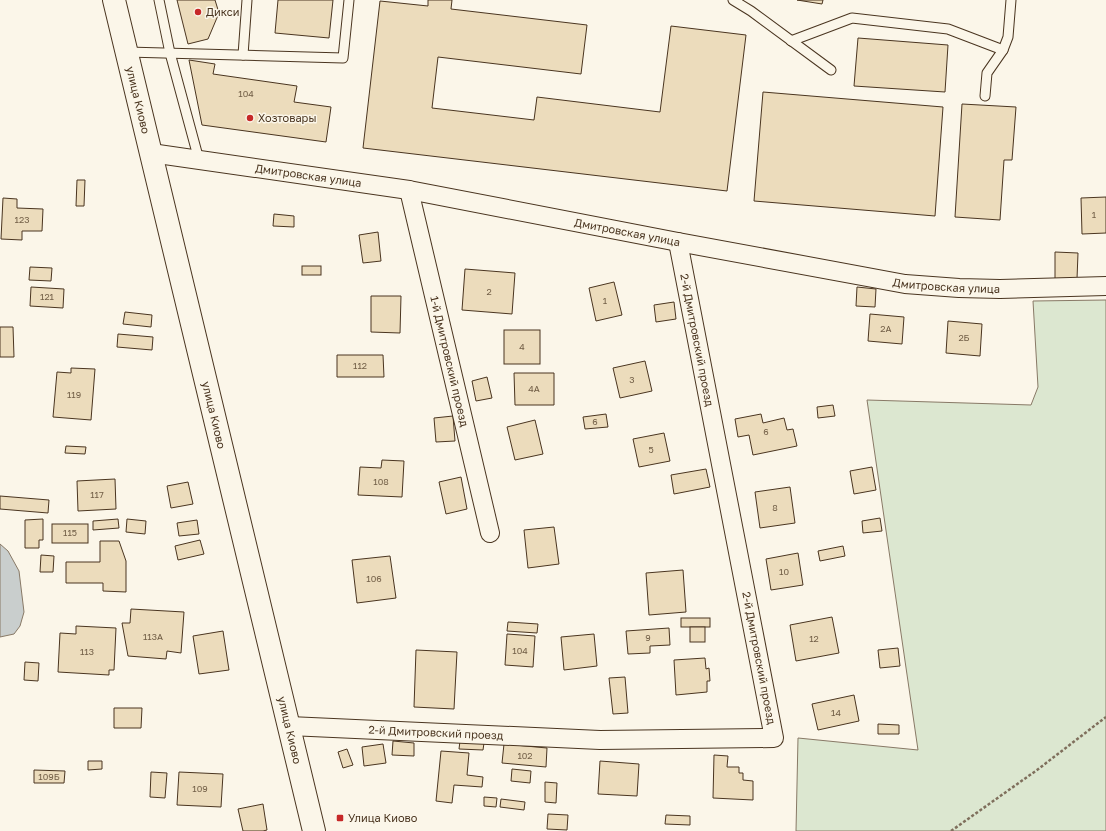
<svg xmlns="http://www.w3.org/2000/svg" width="1106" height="831" font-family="'Golos Text',sans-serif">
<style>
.green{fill:#dce7d0;stroke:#887966}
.water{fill:#c9cecd;stroke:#887966}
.building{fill:#ecdcbc;stroke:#4a3520}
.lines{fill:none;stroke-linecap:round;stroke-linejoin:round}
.lane-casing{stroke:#4a3520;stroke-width:11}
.street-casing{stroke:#4a3520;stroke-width:20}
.secondary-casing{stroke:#4a3520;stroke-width:24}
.path{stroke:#7f6f5c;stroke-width:2.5;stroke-dasharray:3 2;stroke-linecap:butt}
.lane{stroke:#fbf6e9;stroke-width:9}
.street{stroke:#fbf6e9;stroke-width:18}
.secondary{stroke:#fbf6e9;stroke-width:22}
.poi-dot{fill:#c62828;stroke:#fbf6e9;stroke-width:1.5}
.labels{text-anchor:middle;stroke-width:3;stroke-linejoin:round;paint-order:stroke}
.number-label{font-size:9px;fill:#725f47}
.poi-label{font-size:11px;fill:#4a3520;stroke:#fbf6e9;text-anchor:start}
.street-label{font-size:11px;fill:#4a3520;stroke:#fbf6e9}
</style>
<rect width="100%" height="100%" fill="#fbf6e9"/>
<path class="green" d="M1106 300V831H796L798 738 918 750 867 400 1031 405 1038 387 1033 301Z"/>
<path class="water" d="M0 544 8 551 19 571 24 612 20 626 14 634 0 637Z"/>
<g class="building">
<path d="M177 0H215L219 13 208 39 188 44Z"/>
<path d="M278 0H333L329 38 275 33Z"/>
<path d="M428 0H452L451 9 587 25 581 74 438 57 432 108 534 120 537 97 660 112 671 26 746 35 727 191 363 148 380 1 428 6Z"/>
<path d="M797 0H823L822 4Z"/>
<path d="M858 38 948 45 945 92 854 86Z"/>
<path d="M189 60 215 64 213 74 297 86 294 102 331 107 326 142 202 125Z"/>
<path d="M763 92 943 107 935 216 754 201Z"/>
<path d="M962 104 1016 107 1012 160H1004L1000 220 955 217Z"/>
<path d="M77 180H85L84 206H76Z"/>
<path d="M1106 197V233L1082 234 1081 198Z"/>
<path d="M3 198 17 199V208L43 209 42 231H22V240L1 239Z"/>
<path d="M274 214 294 216V227L273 226Z"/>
<path d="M378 232 381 261 363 263 359 235Z"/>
<path d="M1055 252 1078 253 1077 279H1055Z"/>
<rect x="302" y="266" width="19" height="9"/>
<path d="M30 267 52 268 51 281 29 280Z"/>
<path d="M465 269 515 273 512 314 462 310Z"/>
<path d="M614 282 622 315 596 321 589 288Z"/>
<path d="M31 287 64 289 63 308 30 306Z"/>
<path d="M857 287 876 289 875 307 856 306Z"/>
<path d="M371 296H401L400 333 371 332Z"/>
<path d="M674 302 676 319 656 322 654 305Z"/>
<path d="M125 312 152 315 151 327 123 324Z"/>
<path d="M870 314 904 317 902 344 868 341Z"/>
<path d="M948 321 982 324 980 356 946 353Z"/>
<path d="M0 327H13L14 357H0Z"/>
<rect x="504" y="330" width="36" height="34"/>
<path d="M118 334 153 337 152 350 117 347Z"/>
<path d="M337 355H383L384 377H337Z"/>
<path d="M645 361 652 391 620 398 613 368Z"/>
<path d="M71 368 95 369 91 420 53 417 57 372 71 373Z"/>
<path d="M514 373H554V405H515Z"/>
<path d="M487 377 492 398 476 401 472 381Z"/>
<path d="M833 405 835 416 818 418 817 407Z"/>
<path d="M606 414 608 427 585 429 583 417Z"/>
<path d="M761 414 763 423 784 418 787 430 793 429 797 446 753 455 749 435 738 437 735 419Z"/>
<path d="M453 416 455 441 436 442 434 418Z"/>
<path d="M535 420 543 454 515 460 507 427Z"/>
<path d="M664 433 670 461 639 467 633 439Z"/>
<path d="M66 446 86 447 85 454 65 453Z"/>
<path d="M382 460 404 461 402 497 358 495 360 467 381 468Z"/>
<path d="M872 467 876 490 854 494 850 471Z"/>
<path d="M706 469 710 487 674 494 671 475Z"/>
<path d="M461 477 467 509 446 514 439 482Z"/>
<path d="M115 479 116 509 78 511 77 481Z"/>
<path d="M188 482 193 504 171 508 167 486Z"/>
<path d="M790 487 795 523 760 528 755 492Z"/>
<path d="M0 496 49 500 48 513 0 509Z"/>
<path d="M880 518 882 531 863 533 862 521Z"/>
<path d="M43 519V540H39V548H25V520Z"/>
<path d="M118 519 119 528 93 530V521Z"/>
<path d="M127 519 146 521 145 534 126 532Z"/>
<path d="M197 520 199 534 179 536 177 523Z"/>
<rect x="52" y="524" width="36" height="19"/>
<path d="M554 527 559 564 528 568 524 530Z"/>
<path d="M200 540 204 554 178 560 175 546Z"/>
<path d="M100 541H119L126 561V592L103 591V583H66V562H100Z"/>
<path d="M843 546 845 556 820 561 818 551Z"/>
<path d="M798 553 803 585 771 590 766 559Z"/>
<path d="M41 555 54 556 53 572H40Z"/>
<path d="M390 556 396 598 357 603 352 560Z"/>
<path d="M683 570 686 612 649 615 646 573Z"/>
<path d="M131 609 184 612 181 653 167 651 166 659 128 656 122 623H130Z"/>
<path d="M832 617 839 653 796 661 790 625Z"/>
<rect x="681" y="618" width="29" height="9"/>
<path d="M508 622 538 624 537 633 507 631Z"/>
<path d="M76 626 116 628 114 670H109V675L58 672 60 633 76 634Z"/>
<rect x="690" y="627" width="15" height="15"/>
<path d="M669 628 670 645 650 646V653L628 654 626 631Z"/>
<path d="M223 631 229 670 199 674 193 636Z"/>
<path d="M507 634 535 636 533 667 505 665Z"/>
<path d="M594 634 597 666 564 670 561 637Z"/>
<path d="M898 648 900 666 880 668 878 650Z"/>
<path d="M416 650 457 652 454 709 414 707Z"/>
<path d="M705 658 706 669 709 668 710 681H707V692L676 695 674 660Z"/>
<path d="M25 662 39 663 38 681 24 680Z"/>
<path d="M625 677 628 713 613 714 609 678Z"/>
<path d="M854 695 859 721 818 730 812 704Z"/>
<path d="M114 708H142L141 728H114Z"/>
<path d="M878 724 899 725V734H878Z"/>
<path d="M393 741 414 743V756L392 755Z"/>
<path d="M460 741 484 743 483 750 459 749Z"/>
<path d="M383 744 386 763 364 766 362 747Z"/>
<path d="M504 744 547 748 546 767 502 763Z"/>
<path d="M347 749 353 765 343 768 338 752Z"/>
<path d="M441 751 469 753 467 775 483 777 482 787 454 785 452 803 436 801Z"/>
<path d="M714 755 728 756 727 767H739V773H743V780L753 781V800L713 798Z"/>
<path d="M88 761H102V769L88 770Z"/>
<path d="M600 761 639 764 637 796 598 794Z"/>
<path d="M512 769 531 771 530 783 511 781Z"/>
<path d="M34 770 65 771 64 783H34Z"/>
<path d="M151 772 167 773 165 798 150 797Z"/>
<path d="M179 772 223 774 221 807 177 805Z"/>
<path d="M545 782 557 783 556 803 545 802Z"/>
<path d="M484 797 497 798 496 807 484 806Z"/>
<path d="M501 799 525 802 524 810 500 807Z"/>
<path d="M263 804 267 830 263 831H243L238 809Z"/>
<path d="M548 814 568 815 567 830 547 829Z"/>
<path d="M666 815 690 816V825L665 824Z"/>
</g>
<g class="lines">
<defs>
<g id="lane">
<path d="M159 0 170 53 199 160"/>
<path d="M733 0 751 11 831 70"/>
<path d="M791 41 852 18 948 29 1003 50"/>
<path d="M127 52 343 58 349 0"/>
<path d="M243 55 247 0"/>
<path d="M985 96 987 73 1003 50 1008 37 1011 0"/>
</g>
<g id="street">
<path id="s1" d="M151 153 409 190 678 242 905 284 959 288 1000 289 1106 286"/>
<path id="s2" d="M409 190 490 533"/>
<path id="s3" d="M289 726 600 740 774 738 678 242"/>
</g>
<g id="secondary">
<path id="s4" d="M114 0 314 831"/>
</g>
</defs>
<use href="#lane" class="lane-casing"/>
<use href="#street" class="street-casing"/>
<use href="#secondary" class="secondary-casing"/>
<path class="path" d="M951 831 1037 770 1106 717"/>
<use href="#lane" class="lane"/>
<use href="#street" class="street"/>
<use href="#secondary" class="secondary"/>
</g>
<g class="poi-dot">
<circle cx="198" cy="12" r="4"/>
<circle cx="250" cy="118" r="4"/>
<rect x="336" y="814" width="8" height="8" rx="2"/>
</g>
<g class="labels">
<g class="number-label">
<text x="246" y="97">104</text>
<text x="1094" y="218">1</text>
<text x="22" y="223">123</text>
<text x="489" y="295">2</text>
<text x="47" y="300">121</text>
<text x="605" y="304">1</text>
<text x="886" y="332">2А</text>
<text x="964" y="341">2Б</text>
<text x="522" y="350">4</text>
<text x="360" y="369">112</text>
<text x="632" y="383">3</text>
<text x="534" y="392">4А</text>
<text x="74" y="398">119</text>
<text x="595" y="425">6</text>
<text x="766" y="435">6</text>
<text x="651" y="453">5</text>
<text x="381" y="485">108</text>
<text x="97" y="498">117</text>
<text x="775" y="511">8</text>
<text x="70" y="536">115</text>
<text x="784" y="575">10</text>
<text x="374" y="582">106</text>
<text x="153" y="640">113А</text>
<text x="648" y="641">9</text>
<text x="814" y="642">12</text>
<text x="520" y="654">104</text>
<text x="87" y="655">113</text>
<text x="836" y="716">14</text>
<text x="525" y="759">102</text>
<text x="49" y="780">109Б</text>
<text x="200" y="792">109</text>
</g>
<g class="poi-label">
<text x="206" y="16">Дикси</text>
<text x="258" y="122">Хозтовары</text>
<text x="348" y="822">Улица Киово</text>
</g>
<g class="street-label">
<text dy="4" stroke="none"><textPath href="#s4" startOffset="103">улица Киово</textPath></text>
<text dy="4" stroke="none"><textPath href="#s1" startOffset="159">Дмитровская улица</textPath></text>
<text dy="4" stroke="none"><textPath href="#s1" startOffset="483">Дмитровская улица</textPath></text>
<text dy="4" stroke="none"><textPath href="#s1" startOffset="807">Дмитровская улица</textPath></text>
<text transform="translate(697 340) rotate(79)" y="4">2-й Дмитровский проезд</text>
<text dy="4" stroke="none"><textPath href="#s2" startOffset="176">1-й Дмитровский проезд</textPath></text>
<text dy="4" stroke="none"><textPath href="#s4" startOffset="427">улица Киово</textPath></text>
<text transform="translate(759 658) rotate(79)" y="4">2-й Дмитровский проезд</text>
<text dy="4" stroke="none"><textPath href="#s4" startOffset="751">улица Киово</textPath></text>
<text dy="4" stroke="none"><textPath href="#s3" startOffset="147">2-й Дмитровский проезд</textPath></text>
</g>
</g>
</svg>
